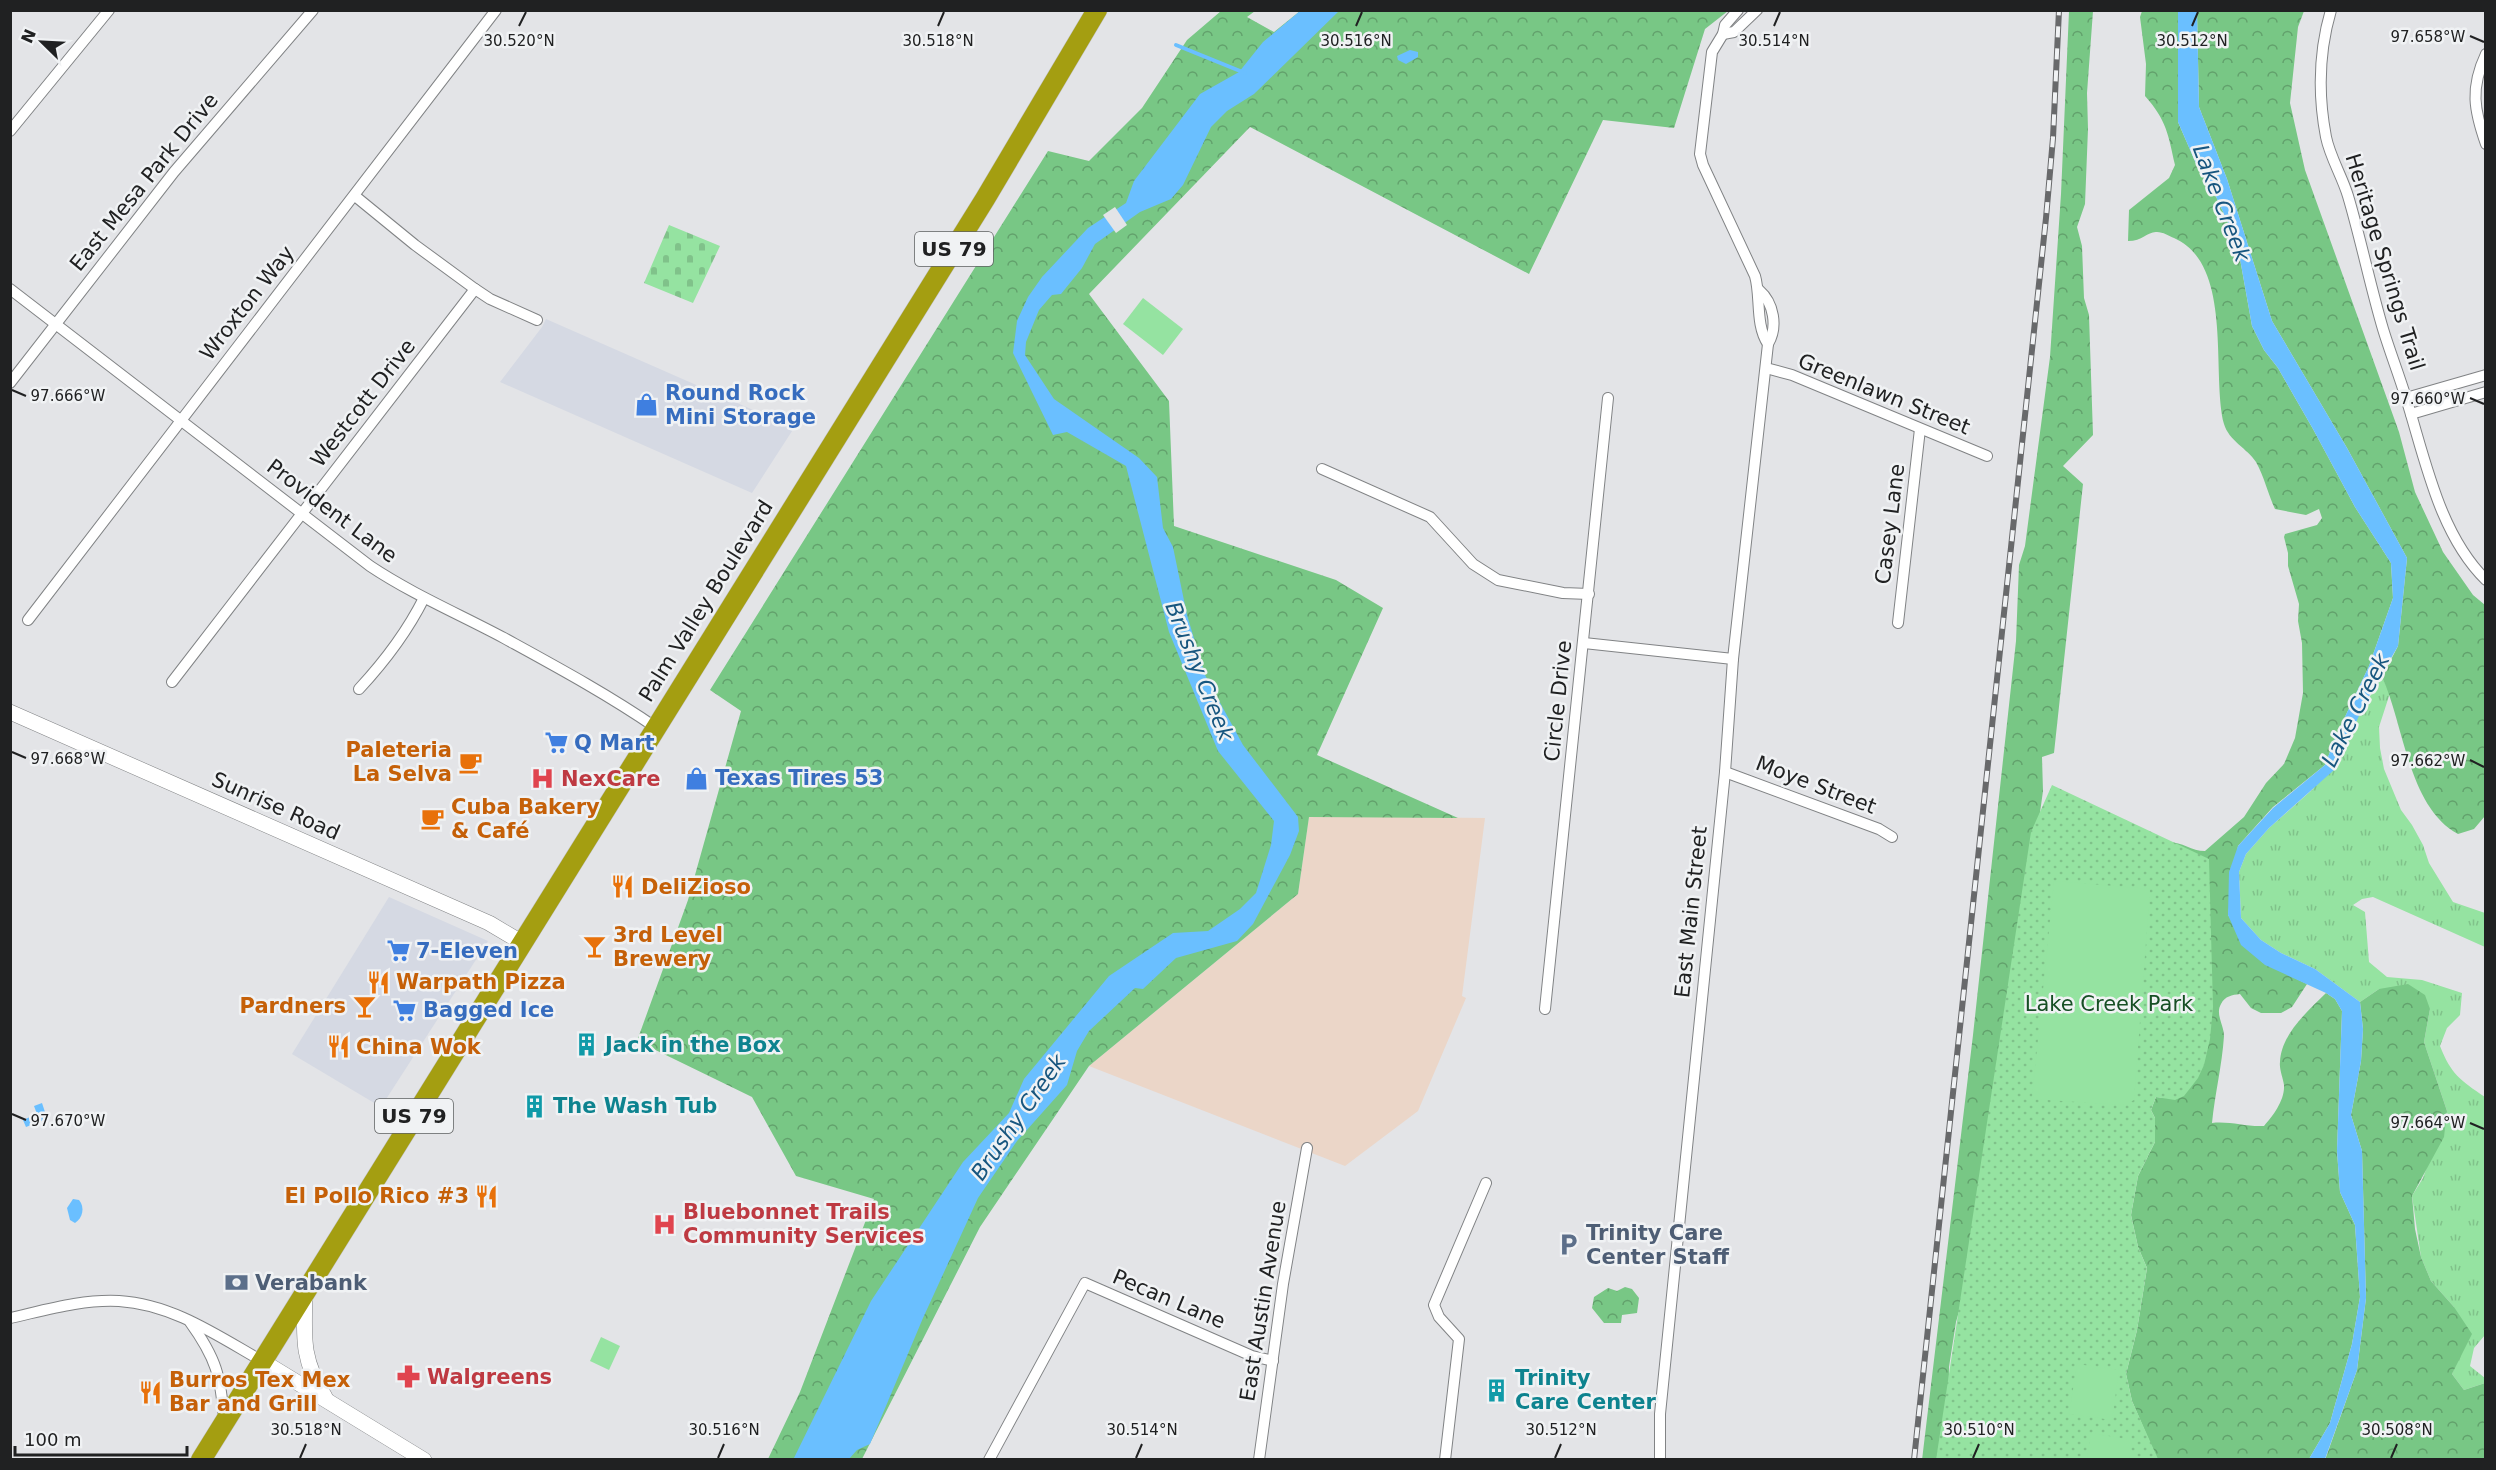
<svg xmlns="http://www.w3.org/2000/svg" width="2496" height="1470" font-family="'DejaVu Sans',sans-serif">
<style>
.built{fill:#d5d9e3}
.industrial{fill:#ebd6c8}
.grass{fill:url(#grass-tufts)}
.forest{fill:url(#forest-crowns)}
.cemetery{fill:url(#cemetery-stones)}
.park{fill:url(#park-dots)}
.garden{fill:#95e3a1}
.water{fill:#6abfff}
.pier{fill:#e3e4e7}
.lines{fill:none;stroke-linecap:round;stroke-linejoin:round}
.stream{stroke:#6abfff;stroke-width:4}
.street-casing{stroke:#818385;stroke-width:12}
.secondary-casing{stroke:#818385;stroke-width:16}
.highway-casing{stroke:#c1c1c1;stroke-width:21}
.street{stroke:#fff;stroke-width:10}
.secondary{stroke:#fff;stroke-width:15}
.highway{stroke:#a49e11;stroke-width:20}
.rail-casing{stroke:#68696b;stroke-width:6}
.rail{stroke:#f0f2f4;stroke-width:4;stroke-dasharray:11;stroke-linecap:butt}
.ticks{fill:none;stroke:#202122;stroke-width:2}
.labels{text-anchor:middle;stroke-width:5;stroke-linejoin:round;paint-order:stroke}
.shield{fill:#f0f2f4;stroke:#5e6061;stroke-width:1.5}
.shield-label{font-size:20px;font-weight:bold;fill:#202122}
.street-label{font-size:21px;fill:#202122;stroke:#f0f2f4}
.shop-label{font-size:21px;font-weight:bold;fill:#366cbe;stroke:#f0f2f4;text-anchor:start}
.food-label{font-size:21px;font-weight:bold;fill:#c56008;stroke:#f0f2f4;text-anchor:start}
.health-label{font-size:21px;font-weight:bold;fill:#be3a42;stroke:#f0f2f4;text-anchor:start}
.park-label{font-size:21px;fill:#164f24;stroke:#f0f2f4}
.culture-label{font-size:21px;font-weight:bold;fill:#0d838f;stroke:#f0f2f4;text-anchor:start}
.service-label{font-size:21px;font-weight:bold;fill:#4e5e75;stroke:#f0f2f4;text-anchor:start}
.water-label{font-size:22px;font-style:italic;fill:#17567f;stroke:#f0f2f4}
.ticks-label{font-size:15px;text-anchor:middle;fill:#202122;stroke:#f0f2f4;stroke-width:5;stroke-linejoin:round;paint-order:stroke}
</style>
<defs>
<pattern id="grass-tufts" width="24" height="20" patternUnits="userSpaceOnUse" patternTransform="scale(1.5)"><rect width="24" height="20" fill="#95e3a1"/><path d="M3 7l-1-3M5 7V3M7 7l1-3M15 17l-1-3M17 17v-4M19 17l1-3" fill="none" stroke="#80c28a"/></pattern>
<pattern id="forest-crowns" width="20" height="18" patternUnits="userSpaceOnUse" patternTransform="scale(1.5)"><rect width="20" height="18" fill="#78c785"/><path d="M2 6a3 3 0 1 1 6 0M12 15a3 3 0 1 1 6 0" fill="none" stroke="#62a16c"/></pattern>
<pattern id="cemetery-stones" width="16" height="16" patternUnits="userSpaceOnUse" patternTransform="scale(1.5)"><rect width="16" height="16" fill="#95e3a1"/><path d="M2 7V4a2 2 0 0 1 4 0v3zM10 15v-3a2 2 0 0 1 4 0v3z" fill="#80c28a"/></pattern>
<pattern id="park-dots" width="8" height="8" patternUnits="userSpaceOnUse" patternTransform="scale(1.5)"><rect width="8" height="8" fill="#95e3a1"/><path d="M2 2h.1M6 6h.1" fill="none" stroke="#80c28a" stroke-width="1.8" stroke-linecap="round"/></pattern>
</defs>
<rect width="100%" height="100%" fill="#e3e4e7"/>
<g class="built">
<path d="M546 319 794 428 752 493 500 382 542 327Z"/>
<path d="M389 897 488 941 381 1107 292 1054Z"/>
</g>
<path class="industrial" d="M1309 816 1485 818 1462 996 1466 998 1418 1111 1345 1166 1089 1066 1298 894Z"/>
<path class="grass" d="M2382 677 2390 693 2379 727 2380 748 2384 769 2401 810 2412 825 2423 845 2429 863 2453 902 2485 913V947L2373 897 2362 899 2353 905 2365 912 2369 962 2387 977 2422 980 2462 993 2460 1015 2447 1028 2440 1046C2451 1074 2460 1080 2485 1097V1335L2474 1348 2470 1366 2485 1378V1383L2464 1390 2452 1374 2459 1357 2454 1307 2431 1281 2421 1257 2412 1196 2423 1178 2447 1111 2424 1042 2430 1009 2379 989 2360 1002 2315 969 2281 953 2261 940 2241 918 2239 872 2246 854 2269 828 2313 789Z"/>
<g class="forest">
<path d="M2178 10V122L2198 168 2212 188 2237 242 2252 326 2264 350 2278 368 2313 429 2355 507 2391 563 2393 598 2369 666 2336 736 2325 765 2273 807 2238 846 2228 915 2262 962 2307 984 2292 1007 2281 1013H2261L2251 1008 2240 994C2232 995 2225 996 2221 1004 2215 1014 2224 1025 2224 1036 2222 1066 2215 1093 2212 1123 2230 1121 2246 1127 2264 1126 2273 1116 2285 1100 2284 1085 2283 1078 2279 1069 2280 1062 2281 1034 2308 1011 2326 993L2335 999 2342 1011 2337 1151 2340 1192 2355 1225 2360 1297 2352 1344 2330 1423 2309 1459H2157L2132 1401 2126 1374 2137 1330 2147 1268 2138 1247 2131 1215 2138 1176 2155 1142V1118L2151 1110 2156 1097 2166 1098 2167 842C2181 841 2191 851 2205 851L2244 817 2266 783 2284 764 2295 738 2303 693 2302 643 2298 621 2299 604 2288 566V553L2284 537 2285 534 2317 525 2322 518 2319 509 2306 515 2275 509C2268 494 2264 476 2256 462 2247 448 2229 441 2224 424 2211 374 2234 264 2174 238 2169 236 2163 232 2157 232 2148 231 2143 241 2128 241L2129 210 2169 178 2175 165C2168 134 2167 121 2145 96L2146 64 2140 17 2142 11Z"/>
<path d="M1221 11H1255L1247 17 1274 32 1300 11H1728L1705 29 1674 128 1603 120 1529 274 1250 127 1089 294 1169 401 1174 526 1336 580 1383 608 1317 755 1458 818 1309 817 1298 894 1089 1066 980 1227 862 1459H768L800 1392 874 1199 796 1176 752 1097 637 1041 688 900 741 711 710 690 1048 151 1089 161 1142 108 1187 40Z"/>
<path d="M2069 11H2093L2087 93 2088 129 2085 204 2077 227 2082 246 2084 298 2089 315 2093 435 2063 466 2083 484 2054 753 2042 757 2043 791 2038 827 1973 1262 1956 1322 1949 1367 1948 1459 1922 1460 1973 1035 2016 641 2019 565 2025 546 2050 357 2061 194Z"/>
<path d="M2197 11H2304L2298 27 2290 103 2305 170 2399 432 2415 492 2443 552 2473 595 2485 605V816L2474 829 2458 834C2408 807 2404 724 2382 677L2398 646 2407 558 2347 448 2272 321 2227 179 2199 107Z"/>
<path d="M2408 984 2425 995 2430 1009 2424 1042 2447 1111 2444 1137 2412 1196 2415 1229 2421 1257 2431 1281 2454 1307 2472 1334 2452 1374 2464 1390 2485 1383V1459L2325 1460 2357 1370 2366 1298 2362 1151 2351 1115 2361 1061 2363 1029 2360 1002 2379 989Z"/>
<path d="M1625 1287 1632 1289 1639 1298 1637 1313 1622 1315 1621 1323H1604L1592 1308 1594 1297 1608 1288 1617 1291Z"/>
</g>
<path class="cemetery" d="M669 225 720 246 693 303 644 283Z"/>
<path class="park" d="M2052 785 2209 859 2213 1007 2210 1039 2204 1065 2198 1078 2184 1096 2175 1100 2156 1097 2151 1110 2155 1118V1142L2138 1176 2131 1215 2138 1247 2147 1268 2137 1330 2126 1374 2132 1401 2158 1459 1936 1460 2031 832Z"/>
<g class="garden">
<path d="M1143 298 1183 329 1163 355 1123 324Z"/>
<path d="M2054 881 2150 889 2134 1100 2124 1105 2032 1099Z"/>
<path d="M601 1337 620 1346 609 1370 590 1361Z"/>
<path d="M2077 1364 2119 1370 2112 1420 2069 1414Z"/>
<path d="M2091 1433 2132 1440 2129 1459H2087Z"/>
</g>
<g class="water">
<path d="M1300 11H1339L1254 94 1227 111 1211 127 1183 185 1171 199 1140 212 1095 244 1082 268 1061 294 1052 295 1039 310 1026 342 1025 355 1054 399 1139 458 1157 477 1163 528 1173 547 1187 615 1205 675 1243 745 1298 817 1299 831 1290 855 1253 924 1237 941 1176 958 1143 989 1135 988 1089 1031 1077 1051 1067 1085 1017 1141 978 1198 923 1318 870 1444 857 1450 849 1459 793 1460 871 1301 963 1162 1009 1113 1024 1079 1109 976 1173 933 1208 931 1240 909 1256 893 1271 845 1274 821 1218 751 1169 632 1126 466 1067 432 1053 435 1013 353 1017 321 1028 297 1042 277 1088 228 1126 203 1134 181 1200 94 1239 72 1263 42Z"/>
<path d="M2178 11H2197L2199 107 2227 179 2272 321 2347 448 2407 558 2398 646 2364 705 2334 770 2269 828 2246 854 2239 872 2241 918 2261 940 2281 953 2315 969 2360 1002 2363 1029 2361 1061 2351 1115 2362 1151 2366 1298 2357 1370 2325 1459H2309L2330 1423 2352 1344 2360 1297 2355 1225 2340 1192 2337 1151 2342 1011 2335 999 2326 993 2265 965 2241 945 2228 915 2229 872 2238 846 2273 808 2325 765 2336 736 2369 666 2393 598 2391 563 2355 507 2313 429 2278 368 2264 350 2252 326 2237 242 2212 188 2198 168 2178 122Z"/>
<path d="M1410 50 1418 52V57L1406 64 1398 60 1397 56Z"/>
<path d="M42 1103 45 1112 41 1114 44 1120 26 1127 23 1120 37 1114 34 1106Z"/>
<path d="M73 1199 79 1200C85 1207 83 1218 75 1223L70 1220 67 1208Z"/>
</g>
<path class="pier" d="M1115 207 1127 225 1116 233 1103 215Z"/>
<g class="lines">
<path class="stream" d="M1176 45 1245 73"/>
<defs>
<g id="street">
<path d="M1738 10 1725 25 1723 34 1712 52 1700 154 1703 165 1755 276C1761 296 1755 325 1768 344"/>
<path d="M2331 10C2319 51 2318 95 2326 137 2330 157 2342 176 2348 196 2361 240 2370 285 2383 329 2390 352 2399 375 2406 398 2425 458 2439 534 2486 580"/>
<path d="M1723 34 1734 32 1757 10"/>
<path d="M2486 54C2470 88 2474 110 2486 144"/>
<path d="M10 131 109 10"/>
<path d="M355 196 415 245 475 289 490 299 537 320"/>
<path d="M10 289 370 566C412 594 459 614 504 638 555 666 607 694 655 727"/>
<path d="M1766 368 1792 375 1987 456"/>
<path d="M10 383 174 172 313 10"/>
<path d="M2406 398 2486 375"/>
<path d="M2411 414 2486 392"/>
<path d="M1322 469 1430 517 1473 564 1498 580 1563 593 1589 594"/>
<path d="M28 620 496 10"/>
<path d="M1898 623 1920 429"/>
<path d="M1584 643 1733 659"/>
<path d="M172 682 475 289"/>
<path d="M359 689C385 661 407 632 424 598"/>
<path d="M1725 772 1879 829 1892 837"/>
<path d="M1545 1009 1608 398"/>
<path d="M10 1318C46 1310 83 1299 119 1301 172 1304 218 1336 262 1361"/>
<path d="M190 1322C216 1358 221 1376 224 1421"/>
<path d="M989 1460 1085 1283 1252 1356 1273 1361"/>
<path d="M1259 1460 1283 1284 1307 1148"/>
<path d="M1445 1460 1459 1339 1439 1317 1434 1305 1486 1183"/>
<path d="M1660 1460V1414L1725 772 1733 659 1768 344C1778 327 1774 303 1759 290"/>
</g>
<g id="secondary">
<path d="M10 712 489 923 521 942"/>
<path d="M305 1294C304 1337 301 1359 325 1397"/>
<path d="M262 1361 424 1460"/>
</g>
<path id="highway" d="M201 1460 985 199 1097 10"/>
</defs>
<use href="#street" class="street-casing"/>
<use href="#secondary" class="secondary-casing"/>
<use href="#highway" class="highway-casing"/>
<use href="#street" class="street"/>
<use href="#secondary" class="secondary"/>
<use href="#highway" class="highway"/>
<defs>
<path id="rail" d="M1914 1460 2046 218 2053 138 2059 10"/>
</defs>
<use href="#rail" class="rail-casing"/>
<use href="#rail" class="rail"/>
</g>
<path class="ticks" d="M519 26 526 12M938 26 944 12M1356 26 1362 12M1774 26 1780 12M2192 26 2198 12M2470 36 2484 42M12 390 26 396M2470 398 2484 404M12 752 26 758M2470 760 2484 767M12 1114 26 1120M2470 1123 2484 1129M300 1458 306 1444M718 1458 724 1444M1136 1458 1142 1444M1555 1458 1561 1444M1973 1458 1979 1444M2391 1458 2397 1444"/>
<defs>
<symbol id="shop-bare" viewBox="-9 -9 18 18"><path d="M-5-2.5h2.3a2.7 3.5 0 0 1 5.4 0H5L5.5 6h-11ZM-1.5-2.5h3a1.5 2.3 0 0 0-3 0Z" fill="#3f7fe0" stroke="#f0f2f4" stroke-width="2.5" paint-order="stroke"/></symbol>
<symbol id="supermarket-bare" viewBox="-9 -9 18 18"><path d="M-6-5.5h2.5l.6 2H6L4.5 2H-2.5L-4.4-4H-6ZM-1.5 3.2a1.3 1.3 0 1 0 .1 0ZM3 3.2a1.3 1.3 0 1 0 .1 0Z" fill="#3f7fe0" stroke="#f0f2f4" stroke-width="2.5" paint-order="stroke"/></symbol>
<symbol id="cafe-bare" viewBox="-9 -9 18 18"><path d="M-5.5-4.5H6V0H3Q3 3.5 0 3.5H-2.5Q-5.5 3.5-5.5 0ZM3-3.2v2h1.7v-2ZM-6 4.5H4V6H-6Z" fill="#e8710a" stroke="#f0f2f4" stroke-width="2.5" paint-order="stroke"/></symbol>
<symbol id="hospital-bare" viewBox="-9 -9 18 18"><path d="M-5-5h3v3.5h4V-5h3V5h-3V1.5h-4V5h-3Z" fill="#e0444e" stroke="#f0f2f4" stroke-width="2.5" paint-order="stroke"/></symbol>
<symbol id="restaurant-bare" viewBox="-9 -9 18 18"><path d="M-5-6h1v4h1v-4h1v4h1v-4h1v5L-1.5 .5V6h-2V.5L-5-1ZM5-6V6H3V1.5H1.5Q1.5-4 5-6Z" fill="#e8710a" stroke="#f0f2f4" stroke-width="2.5" paint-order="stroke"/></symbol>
<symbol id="bar-bare" viewBox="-9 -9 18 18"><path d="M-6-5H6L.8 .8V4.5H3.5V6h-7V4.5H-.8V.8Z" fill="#e8710a" stroke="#f0f2f4" stroke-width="2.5" paint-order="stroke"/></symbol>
<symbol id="building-bare" viewBox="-9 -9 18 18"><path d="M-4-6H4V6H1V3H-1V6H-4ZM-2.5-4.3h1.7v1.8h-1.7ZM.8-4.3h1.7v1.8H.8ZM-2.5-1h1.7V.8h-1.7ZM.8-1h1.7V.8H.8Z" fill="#0f9aa8" stroke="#f0f2f4" stroke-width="2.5" paint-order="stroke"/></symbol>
<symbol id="parking-bare" viewBox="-9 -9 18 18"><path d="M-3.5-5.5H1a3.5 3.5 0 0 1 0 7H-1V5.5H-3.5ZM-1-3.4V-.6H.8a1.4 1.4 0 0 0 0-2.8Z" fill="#5c6f8a" stroke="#f0f2f4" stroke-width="2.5" paint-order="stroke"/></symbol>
<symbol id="bank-bare" viewBox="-9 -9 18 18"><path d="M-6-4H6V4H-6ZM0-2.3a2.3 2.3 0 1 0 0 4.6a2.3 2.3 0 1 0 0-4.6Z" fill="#5c6f8a" stroke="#f0f2f4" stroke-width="2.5" paint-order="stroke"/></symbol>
<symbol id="pharmacy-bare" viewBox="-9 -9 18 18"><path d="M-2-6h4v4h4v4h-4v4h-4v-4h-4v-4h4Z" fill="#e0444e" stroke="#f0f2f4" stroke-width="2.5" paint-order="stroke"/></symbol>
</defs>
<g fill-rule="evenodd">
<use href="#shop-bare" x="630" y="388" width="33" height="33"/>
<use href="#supermarket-bare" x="540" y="726" width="33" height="33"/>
<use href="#cafe-bare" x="454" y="746" width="33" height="33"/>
<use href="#shop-bare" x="680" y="762" width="33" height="33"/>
<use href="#hospital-bare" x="526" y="762" width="33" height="33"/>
<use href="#cafe-bare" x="416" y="802" width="33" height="33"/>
<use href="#restaurant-bare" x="606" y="870" width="33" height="33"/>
<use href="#bar-bare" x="578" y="930" width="33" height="33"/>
<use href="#supermarket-bare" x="382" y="934" width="33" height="33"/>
<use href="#restaurant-bare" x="362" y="966" width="33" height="33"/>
<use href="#bar-bare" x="348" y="990" width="33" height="33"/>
<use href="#supermarket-bare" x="388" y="994" width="33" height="33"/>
<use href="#building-bare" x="570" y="1028" width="33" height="33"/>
<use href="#restaurant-bare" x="322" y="1030" width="33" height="33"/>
<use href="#building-bare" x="518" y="1090" width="33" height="33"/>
<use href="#restaurant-bare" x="470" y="1180" width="33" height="33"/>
<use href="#hospital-bare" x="648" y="1208" width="33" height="33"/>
<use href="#parking-bare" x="1552" y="1228" width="33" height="33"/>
<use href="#bank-bare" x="220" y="1266" width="33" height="33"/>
<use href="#pharmacy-bare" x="392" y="1360" width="33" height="33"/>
<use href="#building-bare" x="1480" y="1374" width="33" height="33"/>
<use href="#restaurant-bare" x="134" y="1376" width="33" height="33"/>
</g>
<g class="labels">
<g class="shield">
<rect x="915" y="232" width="78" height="34" rx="4.5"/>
<rect x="375" y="1099" width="78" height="34" rx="4.5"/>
</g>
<g class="shield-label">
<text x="954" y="256">US 79</text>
<text x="414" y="1123">US 79</text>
</g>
<g class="street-label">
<text transform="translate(144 182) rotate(-51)" y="7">East Mesa Park Drive</text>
<text transform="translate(2385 262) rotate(73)" y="7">Heritage Springs Trail</text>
<text transform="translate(247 303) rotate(-52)" y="7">Wroxton Way</text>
<text transform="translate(1884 394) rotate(22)" y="7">Greenlawn Street</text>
<text transform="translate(363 403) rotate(-52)" y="7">Westcott Drive</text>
<text transform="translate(332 511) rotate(37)" y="7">Provident Lane</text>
<text transform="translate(1890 524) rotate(-83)" y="7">Casey Lane</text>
<text transform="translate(706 601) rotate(-58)" y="7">Palm Valley Boulevard</text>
<text transform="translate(1558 701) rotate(-84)" y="7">Circle Drive</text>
<text transform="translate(1816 785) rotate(21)" y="7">Moye Street</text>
<text transform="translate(276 806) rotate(24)" y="7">Sunrise Road</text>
<text transform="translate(1691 912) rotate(-84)" y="7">East Main Street</text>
<text transform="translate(1169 1299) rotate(23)" y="7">Pecan Lane</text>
<text transform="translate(1263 1301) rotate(-81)" y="7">East Austin Avenue</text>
</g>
<g class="shop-label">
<text x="665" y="400">Round Rock<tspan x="665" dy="24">Mini Storage</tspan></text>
<text x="574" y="750">Q Mart</text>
<text x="715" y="785">Texas Tires 53</text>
<text x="416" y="958">7-Eleven</text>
<text x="423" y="1017">Bagged Ice</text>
</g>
<g class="food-label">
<text x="452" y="757" text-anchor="end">Paleteria<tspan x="452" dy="24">La Selva</tspan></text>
<text x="451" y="814">Cuba Bakery<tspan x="451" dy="24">&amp; Café</tspan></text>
<text x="641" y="894">DeliZioso</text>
<text x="613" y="942">3rd Level<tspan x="613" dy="24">Brewery</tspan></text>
<text x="396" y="989">Warpath Pizza</text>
<text x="346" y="1013" text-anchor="end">Pardners</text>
<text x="356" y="1054">China Wok</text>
<text x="469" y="1203" text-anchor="end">El Pollo Rico #3</text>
<text x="169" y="1387">Burros Tex Mex<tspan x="169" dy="24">Bar and Grill</tspan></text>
</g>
<g class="health-label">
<text x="561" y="786">NexCare</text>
<text x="683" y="1219">Bluebonnet Trails<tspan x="683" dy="24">Community Services</tspan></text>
<text x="427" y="1384">Walgreens</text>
</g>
<g class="park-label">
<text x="2109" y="1011">Lake Creek Park</text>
</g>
<g class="culture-label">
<text x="605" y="1052">Jack in the Box</text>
<text x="553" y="1113">The Wash Tub</text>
<text x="1515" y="1385">Trinity<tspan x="1515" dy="24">Care Center</tspan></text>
</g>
<g class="service-label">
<text x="1586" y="1240">Trinity Care<tspan x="1586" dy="24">Center Staff</tspan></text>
<text x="255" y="1290">Verabank</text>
</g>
<g class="water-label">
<text transform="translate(2222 203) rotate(69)" y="8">Lake Creek</text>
<text transform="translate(1200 671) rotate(68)" y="8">Brushy Creek</text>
<text transform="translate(2355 710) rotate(-63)" y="8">Lake Creek</text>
<text transform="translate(1018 1117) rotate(-55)" y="8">Brushy Creek</text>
</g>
</g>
<g class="ticks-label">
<text x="2428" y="42">97.658°W</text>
<text x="519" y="46">30.520°N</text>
<text x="938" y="46">30.518°N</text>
<text x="1356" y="46">30.516°N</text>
<text x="1774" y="46">30.514°N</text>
<text x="2192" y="46">30.512°N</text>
<text x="68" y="401">97.666°W</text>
<text x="2428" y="404">97.660°W</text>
<text x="68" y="764">97.668°W</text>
<text x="2428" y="766">97.662°W</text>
<text x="68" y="1126">97.670°W</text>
<text x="2428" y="1128">97.664°W</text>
<text x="306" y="1435">30.518°N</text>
<text x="724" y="1435">30.516°N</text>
<text x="1142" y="1435">30.514°N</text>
<text x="1561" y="1435">30.512°N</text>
<text x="1979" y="1435">30.510°N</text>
<text x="2397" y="1435">30.508°N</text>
</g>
<rect width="2496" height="1470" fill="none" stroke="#202122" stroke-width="24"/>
<g transform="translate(42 42) rotate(294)" stroke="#f0f2f4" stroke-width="4.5" paint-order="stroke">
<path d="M0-4.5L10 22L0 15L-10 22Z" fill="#202122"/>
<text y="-9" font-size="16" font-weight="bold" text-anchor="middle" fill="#202122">N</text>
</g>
<path d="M15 1446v9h172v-9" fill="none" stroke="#202122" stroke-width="3"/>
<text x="24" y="1446" font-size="18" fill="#202122" stroke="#f0f2f4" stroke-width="4.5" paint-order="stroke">100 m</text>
</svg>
